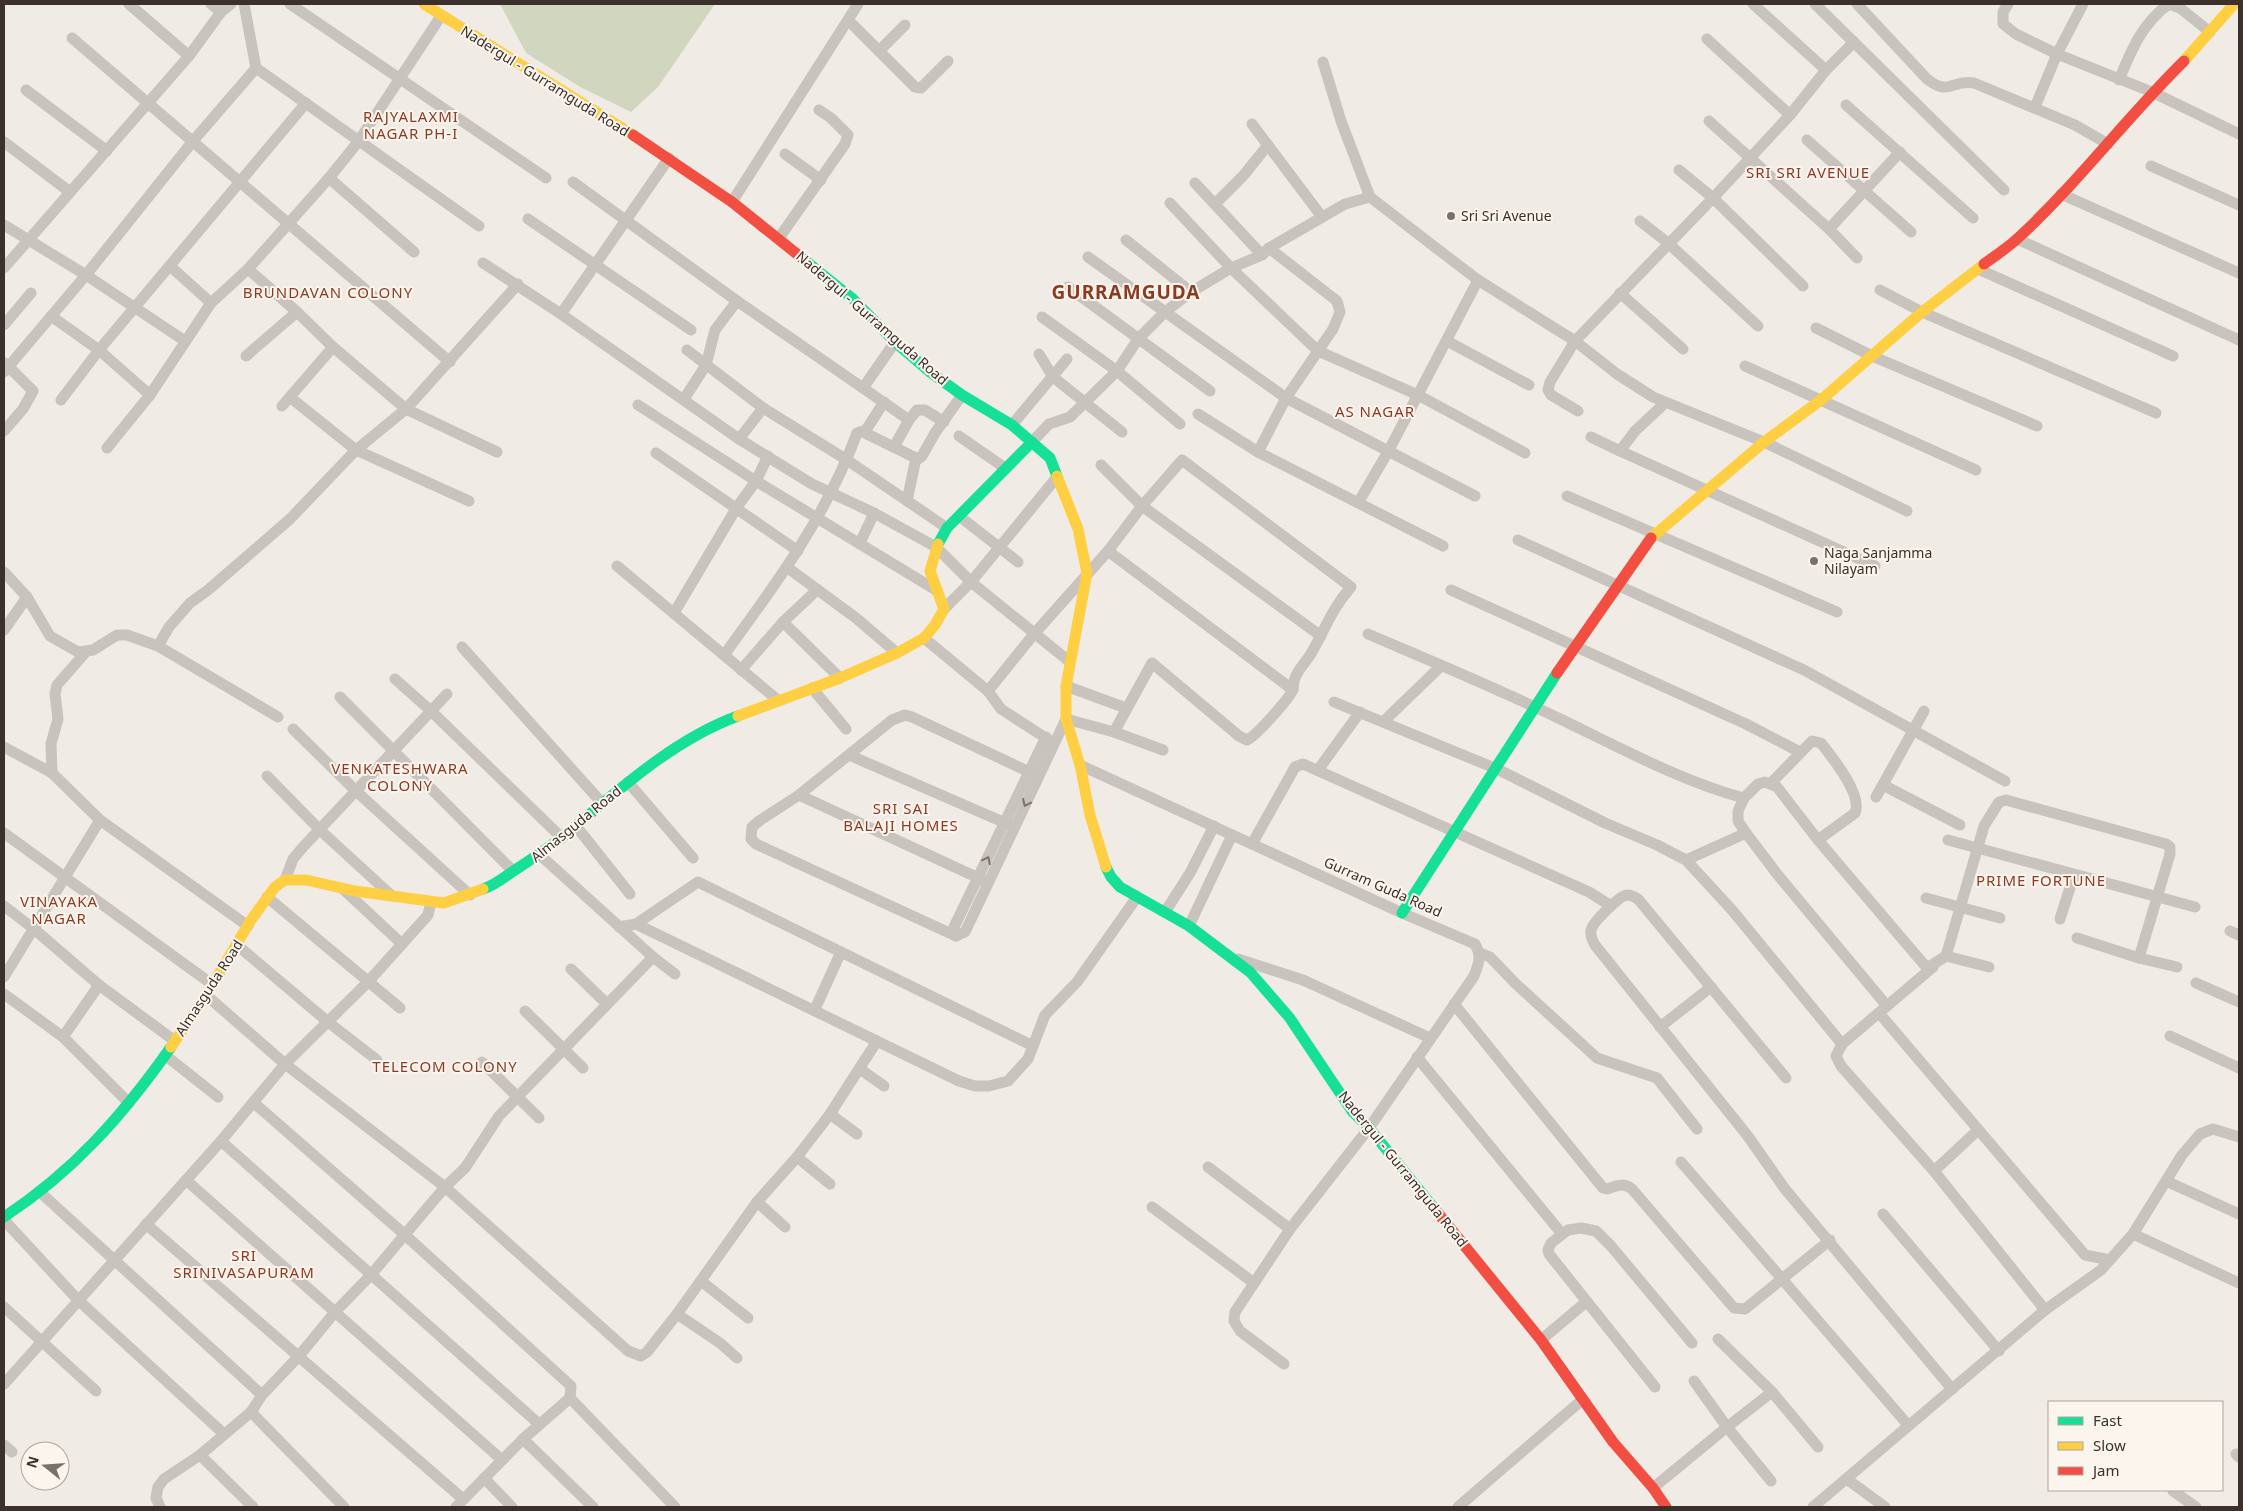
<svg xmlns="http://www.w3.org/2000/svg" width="2243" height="1511" font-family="'Noto Sans',sans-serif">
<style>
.grass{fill:#d1d6bf}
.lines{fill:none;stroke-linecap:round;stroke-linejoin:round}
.street{stroke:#c9c3be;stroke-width:11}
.fast{stroke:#16e098;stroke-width:11}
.slow{stroke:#ffcf43;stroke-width:11}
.jam{stroke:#f24e42;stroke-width:11}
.oneway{stroke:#7b726d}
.poi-dot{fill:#7a716c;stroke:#fbf5ee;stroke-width:2}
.labels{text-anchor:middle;stroke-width:4;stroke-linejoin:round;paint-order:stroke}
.street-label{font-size:14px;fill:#3b302b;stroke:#fbf5ee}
.poi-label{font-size:14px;fill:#3b302b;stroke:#fbf5ee;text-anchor:start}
.neighbourhood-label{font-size:15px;letter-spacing:1px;fill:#8c3b22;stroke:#fbf5ee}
.district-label{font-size:19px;font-weight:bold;letter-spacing:1px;fill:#8c3b22;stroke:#fbf5ee}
</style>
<rect width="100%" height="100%" fill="#f0ebe5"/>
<path class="grass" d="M500 4H715L658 87 631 112 580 87 526 53Z"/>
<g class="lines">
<g class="street">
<path d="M129 4 189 56"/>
<path d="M211 4 221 12"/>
<path d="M244 4 256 68 479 226"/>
<path d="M290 4 546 178"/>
<path d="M1753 4 1826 70"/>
<path d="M1815 4 2004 190"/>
<path d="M1857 4 1927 79C1950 97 1951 79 1974 83L2075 125 2108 144"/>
<path d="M2008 4 2003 12V24L2016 34 2057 54 2152 92 2239 134"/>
<path d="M848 20 915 87 921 88 948 61"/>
<path d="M72 38 450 362"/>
<path d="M1707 39 1790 115"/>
<path d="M879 51 905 25"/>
<path d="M1323 62 1341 121 1370 197 1444 254 1478 280 1575 341 1617 374 1653 397 1764 442 1907 511"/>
<path d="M2119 80C2131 51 2142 23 2169 4L2180 8 2210 32"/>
<path d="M26 90 107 151"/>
<path d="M1846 105 1973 218"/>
<path d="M2035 107 2057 54 2083 4"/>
<path d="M1709 121 1829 229 1857 258"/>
<path d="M1252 124 1322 217"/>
<path d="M1807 140 1911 232"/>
<path d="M4 142 70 192"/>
<path d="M785 154 821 180"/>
<path d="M2151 166 2239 205"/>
<path d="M1679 170 1713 198 1803 286"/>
<path d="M329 178 414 252"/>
<path d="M573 182 737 301 863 388 895 342"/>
<path d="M1195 183 1262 255"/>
<path d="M2061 194 2239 273"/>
<path d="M732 202 858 4"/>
<path d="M1170 203 1231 268 1318 351 1418 395 1525 453"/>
<path d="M1215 204 1243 176 1268 145"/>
<path d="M528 219 691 330"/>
<path d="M1640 221 1668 243 1758 326"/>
<path d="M4 225 86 275 185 341"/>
<path d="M1829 229 1900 152"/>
<path d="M779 238 845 144 848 135 831 118 819 110"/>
<path d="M2017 239 2239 340"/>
<path d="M1126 240 1191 292"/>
<path d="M1088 257 1286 398 1475 496"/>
<path d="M483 263 561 314 739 439 812 484 874 513 936 547 971 582 1070 662"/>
<path d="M170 266 211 303"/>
<path d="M4 268 189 56 221 12 231 4"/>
<path d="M248 269 297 312 333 347 406 409 497 452"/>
<path d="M1978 269 2173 356"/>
<path d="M1068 287 1210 391"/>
<path d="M1880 290 1922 312 2156 413"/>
<path d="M1620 293 1683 349"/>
<path d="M561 314 669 158"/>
<path d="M51 316 99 350 150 395"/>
<path d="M1042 317 1117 371 1180 424"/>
<path d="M4 325 31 293"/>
<path d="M1816 328 1872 356 2037 426"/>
<path d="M1447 341 1529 385"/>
<path d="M687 350 763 408 847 460 947 528"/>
<path d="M1039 354 1053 377 1122 432"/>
<path d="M246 356 297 312"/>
<path d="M1745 366 1976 470"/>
<path d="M4 372 86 275 193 141 256 68"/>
<path d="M863 388 909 420"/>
<path d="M291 398 356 450 469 501"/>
<path d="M684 399 706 365 715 330 737 301"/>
<path d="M61 400 99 350 306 103"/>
<path d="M1665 403 1635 431 1620 451 1875 566"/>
<path d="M638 405 756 481 936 590"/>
<path d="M282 406 333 347"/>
<path d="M1578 411 1551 395 1548 390 1550 382 1575 341 1713 198 1790 115 1826 70 1854 42"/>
<path d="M1198 414 1258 452 1443 546"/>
<path d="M1012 425 1067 359"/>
<path d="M4 431 23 409 33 391 5 363"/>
<path d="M863 432 918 459 922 456 935 433 962 395"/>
<path d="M959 436 1005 468"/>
<path d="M1591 437 1620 451"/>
<path d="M739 439 763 408"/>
<path d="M1032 442 1049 424 1070 417 1117 371 1138 339 1165 312 1191 292 1231 268 1262 255 1269 248 1345 204 1370 197"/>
<path d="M894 447 909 420 917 410H925L944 422"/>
<path d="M107 448 150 395 211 303 248 269 329 178 358 142 441 16"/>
<path d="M1258 452 1286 398 1333 329 1340 312 1337 301 1269 248"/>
<path d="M656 453 798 551"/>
<path d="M1101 465 1142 506 1321 636"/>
<path d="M1567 496 1837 612"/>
<path d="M907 501 916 458"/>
<path d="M1358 503 1389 450 1478 280"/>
<path d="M959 516 1018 562"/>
<path d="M1518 540 1804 670 2005 781"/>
<path d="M860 543 874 513"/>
<path d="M1108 551 1293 690"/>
<path d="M617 566 779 701"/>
<path d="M788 568 856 618 897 653"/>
<path d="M4 572 27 597 50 636 78 652 93 650 117 635H127L158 646 169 627 190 603 208 590 290 519 356 450 406 409 518 284"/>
<path d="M1451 590 1746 724 1800 752"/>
<path d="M944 609 971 582 1057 477"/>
<path d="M674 613 737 507 756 481 768 456"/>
<path d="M783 622 840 678"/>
<path d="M4 630 27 597"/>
<path d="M1368 634C1431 661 1494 687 1556 717 1613 744 1682 782 1744 798L1758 784 1765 782 1777 787 1818 840 1927 968 1946 956 1984 826 1999 802 2006 800 2166 844 2170 847V854L2139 958"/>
<path d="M924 638 988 691 1001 709 1052 742"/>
<path d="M158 646 278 717"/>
<path d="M462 647 602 803"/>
<path d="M724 655C776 584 826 517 857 433L866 430 884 402"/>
<path d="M741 670 783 622 817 590"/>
<path d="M395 679 431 711 562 838"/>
<path d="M1066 686 1126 708"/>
<path d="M812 688 846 729"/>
<path d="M988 691 1034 634 1108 551 1142 506 1182 460 1351 587C1333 607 1325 629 1312 652 1307 661 1298 669 1295 678 1293 682 1294 686 1293 689 1290 698 1256 736 1247 740L1239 736 1152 663 1114 732"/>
<path d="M340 697 513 871"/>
<path d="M1334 702 1497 769 1605 823 1657 845 1686 860 1732 910 1842 1044"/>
<path d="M1383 722 1441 666"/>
<path d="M293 729 357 792 470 895"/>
<path d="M4 747 52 773 100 820 248 926"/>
<path d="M849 755 1010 825"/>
<path d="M1080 765 1402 913 1475 944C1482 956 1479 963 1474 976L1369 1128 1290 1229 1235 1312 1234 1321 1240 1331 1284 1364"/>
<path d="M1318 770 1360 712"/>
<path d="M52 773 51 744 58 719 55 694 57 685 85 653"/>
<path d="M267 776 321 831 392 896"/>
<path d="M1038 776 912 717 905 715 892 720 799 795 759 821 752 827 751 839 756 844 956 936 965 932 1066 719 1114 732 1163 750"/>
<path d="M628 782 693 858"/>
<path d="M1771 783 1812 741 1821 743C1832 757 1863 795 1855 813L1818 840"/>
<path d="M1883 785 1960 825"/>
<path d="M799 795 985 881"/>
<path d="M1876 797 1924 711"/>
<path d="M1744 798 1738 811V821L1746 833 1777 874 1887 1006"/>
<path d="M576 826 630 894"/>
<path d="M4 833 213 985"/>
<path d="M1948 840 2195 907"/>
<path d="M1252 844 1295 767 1303 764 1589 892 1611 906"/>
<path d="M540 855 653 957 675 974"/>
<path d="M1686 860 1746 833"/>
<path d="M285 880 293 859 303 847 447 694"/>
<path d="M343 889 402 944"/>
<path d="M267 897 400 1008"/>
<path d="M1926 898 2000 918"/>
<path d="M4 906 34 929 99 985 175 1041"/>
<path d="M1165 912 1190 873 1214 826"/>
<path d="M2060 919 2074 875"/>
<path d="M636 924 698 882 1033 1046"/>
<path d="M1189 926 1232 835"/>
<path d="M619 927 636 924 959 1081 975 1086H989L1008 1081 1028 1059 1045 1015 1077 982 1137 897"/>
<path d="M2230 931 2239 935"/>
<path d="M956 936 954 927 1046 737"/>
<path d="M2077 938 2139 958 2177 967"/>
<path d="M237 945 328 1022 377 1060"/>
<path d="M1480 953 1490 957 1516 984 1597 1058 1657 1078 1697 1129"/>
<path d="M1946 956 1989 967"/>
<path d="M1238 959 1303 980 1430 1038"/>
<path d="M1933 967 1842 1044 1836 1056 1841 1066 1934 1171 2045 1310"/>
<path d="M571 969 607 1004"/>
<path d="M4 977 100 820"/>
<path d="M2196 983 2239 1002"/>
<path d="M4 994 63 1037 129 1103"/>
<path d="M206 995 285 1064 445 1187 628 1351 641 1356 647 1352 677 1314 757 1202 797 1157 830 1114 877 1041"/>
<path d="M1454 1004 1603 1188 1607 1189C1616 1186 1623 1182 1632 1189L1734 1308 1745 1309 1830 1240"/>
<path d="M815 1009 841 952"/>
<path d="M525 1011 583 1068"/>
<path d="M1879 1013 2085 1255 2110 1260"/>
<path d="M1660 1027 1711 987"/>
<path d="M2170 1036 2239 1068"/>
<path d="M63 1037 99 985"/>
<path d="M165 1055 218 1097"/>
<path d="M1417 1057 1562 1234"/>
<path d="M482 1062 539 1118"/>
<path d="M860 1069 884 1086"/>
<path d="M1786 1078 1638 899C1635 897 1632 895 1627 895 1619 896 1593 922 1591 930 1590 936 1592 940 1595 945L1747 1135 1785 1189 1952 1389"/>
<path d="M254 1103 404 1234 571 1386 570 1398 523 1439 456 1507"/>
<path d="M830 1114 857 1134"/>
<path d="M221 1141 539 1424"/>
<path d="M797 1157 830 1184"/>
<path d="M1681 1162 1908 1425"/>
<path d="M1208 1167 1290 1229"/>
<path d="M1934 1171 1978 1130"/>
<path d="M186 1180 502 1460"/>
<path d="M2166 1181 2239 1214"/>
<path d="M41 1193 262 1395"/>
<path d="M757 1202 785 1227"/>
<path d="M1152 1207 1254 1283"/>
<path d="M1883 1214 1999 1351"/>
<path d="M4 1220 78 1300 224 1434"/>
<path d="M146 1224 463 1499"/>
<path d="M2133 1234 2239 1283"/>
<path d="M701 1281 748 1318"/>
<path d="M4 1307 96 1391"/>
<path d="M677 1314 720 1343 737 1358"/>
<path d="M1718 1339 1772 1392 1818 1447"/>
<path d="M1541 1340 1586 1302"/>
<path d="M1694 1381 1727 1427 1771 1481"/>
<path d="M4 1384 221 1141 285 1064 368 982 428 915 431 902"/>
<path d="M1655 1387 1549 1254 1548 1250 1551 1243 1568 1230 1581 1228 1596 1231 1611 1246 1692 1343"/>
<path d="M570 1398 675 1507"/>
<path d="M251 1412 344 1507"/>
<path d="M523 1439 593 1507"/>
<path d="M4 1445 12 1452"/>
<path d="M2236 1454 2239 1457"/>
<path d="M200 1455 253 1507"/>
<path d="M484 1478 512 1507"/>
<path d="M1848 1480 1885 1507"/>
<path d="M1653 1488 1727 1427 1772 1392"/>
<path d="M2173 1491 2196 1507"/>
<path d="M160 1507 156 1498 158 1487 164 1479 200 1455 251 1412 262 1395 299 1356 335 1312 370 1276 445 1187 465 1168 499 1116 653 957"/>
<path d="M1458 1507 1582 1400"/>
<path d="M1813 1507 2045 1310 2101 1270 2133 1234 2182 1155 2200 1134 2213 1129 2239 1137"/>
</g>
<g class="fast">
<path d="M802 258 853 299 895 342 930 372 962 395 1012 425 1050 458 1057 476"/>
<path d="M938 544 947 528 1032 442"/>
<path d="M1106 867 1111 877 1120 887 1189 926 1250 972 1289 1017 1352 1111 1369 1128 1433 1207"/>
<path d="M483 889C496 885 504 877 515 870 535 857 553 845 571 830 622 787 675 739 738 716"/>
<path d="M1402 913 1557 673"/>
<path d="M4 1217C74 1171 123 1115 171 1047"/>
</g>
<g class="slow">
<path d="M424 4 633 135"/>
<path d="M2184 61 2234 4"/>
<path d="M1057 476 1078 529 1087 573 1066 686V719L1080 765 1090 815 1106 867"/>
<path d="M1651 538 1764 442 1821 400 1922 312 1984 264"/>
<path d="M738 716 840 678 897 653 924 638 935 625 944 609 930 571 938 544"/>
<path d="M171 1047 202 1002 251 920 275 887 285 880H306L355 891 444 903 483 889"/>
</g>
<g class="jam">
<path d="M633 135 732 202 802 258"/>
<path d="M1984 264C1995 256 2007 248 2017 239 2077 184 2126 118 2184 61"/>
<path d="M1557 673 1651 538"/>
<path d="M1433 1207 1541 1340 1613 1442 1653 1488 1666 1507"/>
</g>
</g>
<defs><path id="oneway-chevron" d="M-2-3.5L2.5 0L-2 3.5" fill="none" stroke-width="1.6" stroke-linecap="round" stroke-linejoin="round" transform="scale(1.25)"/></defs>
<g class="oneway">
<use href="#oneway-chevron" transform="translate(1026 803) rotate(115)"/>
<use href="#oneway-chevron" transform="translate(987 860) rotate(-64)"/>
</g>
<g class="poi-dot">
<circle cx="1451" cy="216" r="5"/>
<circle cx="1814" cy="561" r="5"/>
</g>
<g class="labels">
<g class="street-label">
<text transform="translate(545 81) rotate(32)" y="5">Nadergul - Gurramguda Road</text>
<text transform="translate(872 318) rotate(41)" y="5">Nadergul - Gurramguda Road</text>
<text transform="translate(576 824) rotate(-39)" y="5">Almasguda Road</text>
<text transform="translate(1383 887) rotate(24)" y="5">Gurram Guda Road</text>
<text transform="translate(209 988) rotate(-57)" y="5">Almasguda Road</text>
<text transform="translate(1403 1169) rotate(51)" y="5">Nadergul - Gurramguda Road</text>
</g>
<g class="poi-label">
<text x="1461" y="221">Sri Sri Avenue</text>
<text x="1824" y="558">Naga Sanjamma<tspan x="1824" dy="16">Nilayam</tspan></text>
</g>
<g class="neighbourhood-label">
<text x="411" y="122">RAJYALAXMI<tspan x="411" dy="17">NAGAR PH-I</tspan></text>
<text x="1808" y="178">SRI SRI AVENUE</text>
<text x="328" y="298">BRUNDAVAN COLONY</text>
<text x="1375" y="417">AS NAGAR</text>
<text x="400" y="774">VENKATESHWARA<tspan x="400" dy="17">COLONY</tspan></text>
<text x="901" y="814">SRI SAI<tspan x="901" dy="17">BALAJI HOMES</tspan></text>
<text x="2041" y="886">PRIME FORTUNE</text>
<text x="59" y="907">VINAYAKA<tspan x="59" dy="17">NAGAR</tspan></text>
<text x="445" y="1072">TELECOM COLONY</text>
<text x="244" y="1261">SRI<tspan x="244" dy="17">SRINIVASAPURAM</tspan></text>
</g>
<g class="district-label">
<text x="1126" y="299">GURRAMGUDA</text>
</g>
</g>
<rect width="2243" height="1511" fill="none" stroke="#3b302b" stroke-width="10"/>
<rect x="2048" y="1401" width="175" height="90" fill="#fbf5ee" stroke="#aea6a0"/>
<rect x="2058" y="1417" width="25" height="8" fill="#16e098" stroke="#aea6a0"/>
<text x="2093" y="1426" font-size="15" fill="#3b302b">Fast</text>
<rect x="2058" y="1442" width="25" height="8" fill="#ffcf43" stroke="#aea6a0"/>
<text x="2093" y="1451" font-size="15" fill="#3b302b">Slow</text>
<rect x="2058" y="1467" width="25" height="8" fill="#f24e42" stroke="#aea6a0"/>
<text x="2093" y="1476" font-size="15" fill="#3b302b">Jam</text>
<g transform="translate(45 1466) rotate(287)"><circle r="24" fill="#fbf5ee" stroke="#aea6a0"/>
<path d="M0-4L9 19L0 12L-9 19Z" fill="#7a716c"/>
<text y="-8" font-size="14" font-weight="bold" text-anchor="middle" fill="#3b302b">N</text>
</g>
</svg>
